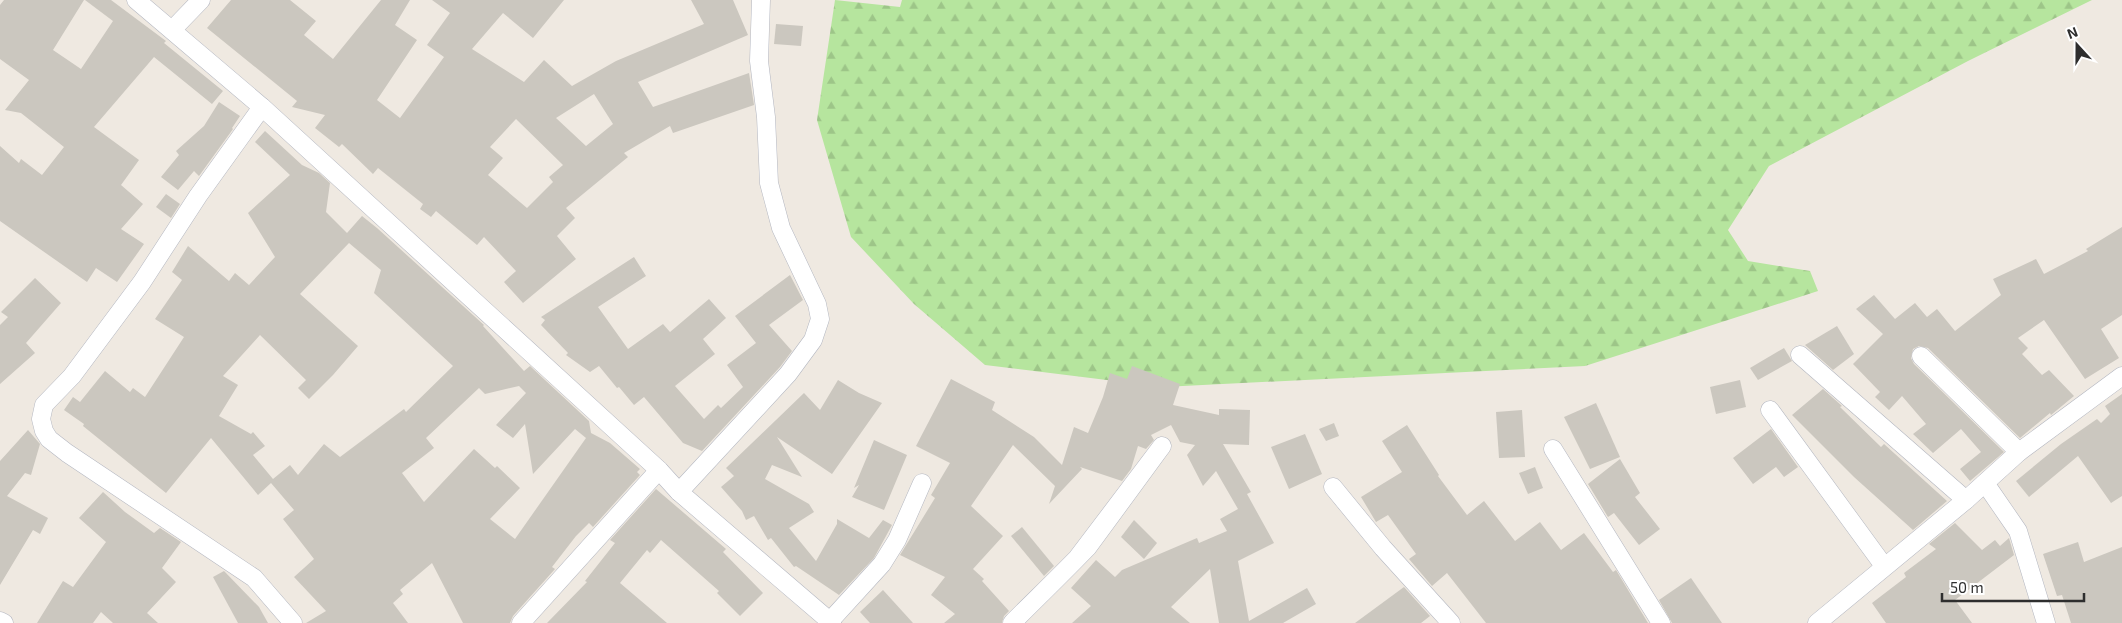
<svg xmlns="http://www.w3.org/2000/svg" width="2122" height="623" font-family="'Exo 2',sans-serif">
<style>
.forest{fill:url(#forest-firs)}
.building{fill:#cbc7bf;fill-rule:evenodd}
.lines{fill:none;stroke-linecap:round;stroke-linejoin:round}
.minor-casing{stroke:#b4b7c1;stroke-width:19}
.minor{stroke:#fff;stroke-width:18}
</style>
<defs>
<pattern id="forest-firs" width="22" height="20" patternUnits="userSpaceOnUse" patternTransform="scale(1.25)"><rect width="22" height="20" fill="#b6e59e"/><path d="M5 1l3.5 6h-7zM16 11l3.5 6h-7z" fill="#9dc588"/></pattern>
</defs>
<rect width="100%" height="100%" fill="#efe9e1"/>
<path class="forest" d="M835 0 900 7 902 0H2092L1968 61 1769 166 1728 230 1748 261 1810 271 1818 291 1585 366 1163 387 985 365 914 304 851 237 817 120Z"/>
<g class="building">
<path d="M4 0H84L53 50 81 69 113 21 85 0H111L166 41 164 43 223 91 212 104 154 57 94 127 139 160 121 185 143 204 121 229 144 244 117 282 96 268 87 282 0 221V146L19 163 21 159 42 175 64 147 21 113 5 110 29 80 0 59V5Z"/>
<path d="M231 0H290L316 21 304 35 333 59 381 0H410L395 25 417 40 377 100 400 118 444 57 427 45 450 13 432 0H564L533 38 503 13 472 49 524 82 544 60 572 86 616 61 704 24 691 0H733L748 35 638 82 653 107 749 73 754 105 673 133 670 126 624 153 628 157 566 208 575 218 557 236 576 259 523 303 504 282 516 271 484 237 477 245 436 211 431 217 420 209 423 204 378 168 373 174 342 144 339 147 315 128 325 115 292 107 297 101 207 28ZM594 94 613 124 586 146 556 118ZM516 119 563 165 549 177 553 182 527 208 488 175 503 158 490 147Z"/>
<path d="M776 24 803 26 801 46 774 44Z"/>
<path d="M219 102 240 116 232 128 233 129 199 176 194 171 178 190 161 177 179 155 176 151 204 126Z"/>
<path d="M265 131 302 165 319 173 330 183 326 212 347 233 362 216 377 228 484 325 483 326 524 371 530 366 589 421 591 433 610 443 640 469 637 472 640 475 593 527 589 523 576 536 552 567 555 569 513 616 510 623H463L432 563 400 590 403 594 393 603 408 623H306L326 611 294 577 314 559 283 519 294 510 271 483 258 495 211 438 166 493 83 426 84 424 64 410 73 397 80 402 105 371 130 392 133 388 145 397 184 337 155 319 182 280 172 272 188 246 229 281 235 273 249 285 275 257 248 213 290 175 255 142ZM349 243 381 270 374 293 453 366 406 412 404 409 340 457 324 444 298 475 290 465 273 479 253 455 265 446 253 432 251 434 219 416 238 385 223 376 260 335 306 380 298 388 309 399 333 375 358 346 300 294ZM519 386 526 393 496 425 513 438 525 424 533 474 575 429 586 438 515 539 490 519 520 488 497 466 495 468 474 449 424 502 402 473 434 448 426 438 479 388 485 394Z"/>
<path d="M166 194 180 204 171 218 156 207Z"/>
<path d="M2122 227V315L2101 329 2119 358 2085 379 2044 320 2018 338 2028 348 2022 354 2042 375 2049 370 2074 396 2051 415 2050 413 2020 438 1928 348 1919 346 1913 349 1911 358 1914 364 2004 452 1970 481 1960 469 1981 452 1961 429 1933 453 1913 434 1926 424 1902 396 1889 410 1875 397 1880 392 1853 364 1883 334 1856 309 1874 295 1895 319 1915 303 1927 317 1937 309 1955 331 2001 295 1993 279 2036 259 2044 274 2088 251 2086 249Z"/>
<path d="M634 257 646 276 598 307 628 349 663 324 670 332 709 299 726 318 703 339 715 354 675 386 704 419 718 405 721 408 743 387 727 365 756 343 735 316 790 275 803 300 769 325 792 351 780 367 702 451 683 443 644 397 634 405 619 387 617 388 599 366 590 372 566 355 568 353 541 325 545 320 541 317Z"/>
<path d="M35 278 61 303 26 343 35 353 0 384V325L8 317 1 312Z"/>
<path d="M1837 326 1854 354 1833 370 1805 345Z"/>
<path d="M1784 348 1792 361 1758 380 1750 368Z"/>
<path d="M1132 366 1180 384 1173 405 1219 415V409L1250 410 1249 445 1223 444 1251 492 1247 494 1274 543 1238 561 1249 621 1307 588 1316 604 1283 623H1219L1210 569 1171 607 1190 623H1072L1091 606 1071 588 1096 560 1115 577 1122 570 1197 538 1199 543 1227 531 1220 519 1238 509 1216 471 1203 486 1187 455 1195 445 1180 442 1171 425 1151 435 1154 440 1146 449 1138 446 1131 469 1122 481 1080 467 1082 469 1049 504 1055 486 1013 445 971 506 1003 536 973 569 984 579 982 581 1009 611 1004 616 1002 623H944L955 614 931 595 945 577 900 555 935 498 931 495 950 463 916 446 951 379 995 402 992 410 1034 437 1062 465 1074 427 1088 433 1103 397 1110 373 1127 379Z"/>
<path d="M838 380 859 393 882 403 832 474 777 437 802 477 772 465 765 479 809 504 814 512 789 528 816 561 837 524V519L869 538 883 520 892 525 874 558 839 595 796 566 794 567 771 538 768 540 754 516 746 520 742 511 721 487 734 476 726 468 804 393 820 410Z"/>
<path d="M1740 380 1746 407 1716 414 1710 387Z"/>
<path d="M1823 389 1842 406 1840 407 1881 447 1884 444 1947 501 1913 530 1854 477 1792 415Z"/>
<path d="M2122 394V496L2111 503 2078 456 2029 497 2016 481 2061 444 2097 419 2101 423 2110 414 2105 406Z"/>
<path d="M1596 403 1620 457 1590 469 1564 417Z"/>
<path d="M1522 410 1525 457 1499 458 1496 412Z"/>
<path d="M1334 423 1339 436 1326 441 1319 429Z"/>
<path d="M1407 425 1439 475 1438 476 1467 515 1484 501 1515 541 1540 522 1561 550 1584 533 1613 572 1616 570 1648 623H1486L1447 573 1432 586 1409 559 1416 554 1388 515 1376 522 1361 497 1402 472 1382 441Z"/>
<path d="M1771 429 1798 467 1784 477 1776 467 1753 484 1733 458Z"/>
<path d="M28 430 40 444 31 475 25 473 7 496 48 518 40 534 33 530 0 585V461Z"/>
<path d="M1305 434 1322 474 1289 489 1271 447Z"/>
<path d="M874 440 907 455 884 510 852 497 859 485 854 488Z"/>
<path d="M1620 459 1640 493 1635 497 1660 529 1639 545 1614 513 1608 517 1588 484Z"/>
<path d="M1535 467 1543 488 1528 494 1519 473Z"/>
<path d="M656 489 726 549 723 552 763 593 740 616 717 593 719 591 661 540 650 553 647 550 620 583 667 623H547L587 582 585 581 615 543 610 540Z"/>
<path d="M103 492 125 512 154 533 160 528 181 542 162 568 176 582 147 613 158 623H113L101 612 93 623H37L63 581 73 587 106 542 79 518Z"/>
<path d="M1134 520 1157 543 1144 559 1121 537Z"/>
<path d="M1955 523 1982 550 1995 540 2000 546 2009 538 2014 555 1955 600 1972 623H1886L1872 603 1906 577 1904 573 1936 549 1929 544Z"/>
<path d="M1022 527 1054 566 1044 576 1011 536Z"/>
<path d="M2078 542 2084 562 2122 547V623H2071L2062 595 2057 596 2043 554Z"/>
<path d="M224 571 259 607 268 623H238L213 577Z"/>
<path d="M1691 578 1722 623H1672L1659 600Z"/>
<path d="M1404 587 1430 616 1421 623H1355Z"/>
<path d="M883 590 913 623H870L860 612Z"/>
</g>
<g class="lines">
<defs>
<g id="minor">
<path d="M136 0 262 107 659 470 679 492 832 623"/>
<path d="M173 29 201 0"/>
<path d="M262 107 198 196 142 282 72 376 44 405 41 419 44 431 49 439 67 453 254 578 293 623"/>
<path d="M1800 355 1966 500"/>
<path d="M1921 356 2019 452"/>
<path d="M1770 410 1884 566"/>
<path d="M1553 449 1661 623"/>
<path d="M1985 483 2018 531 2046 623"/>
<path d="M1333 487 1383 548 1451 623"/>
<path d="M679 492 788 374 813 340 820 319 817 304 781 228 769 183 766 117 759 61 761 0"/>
<path d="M0 621 4 623"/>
<path d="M830 621 882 564 897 540 922 483"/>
<path d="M521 623 659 470"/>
<path d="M1012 623C1037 598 1063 573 1088 547L1162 446 1078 557"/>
<path d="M1817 623 1966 500 2019 452 2122 376"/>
</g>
</defs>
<use href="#minor" class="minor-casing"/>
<use href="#minor" class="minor"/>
</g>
<g transform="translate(2077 45) rotate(339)" stroke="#ffffff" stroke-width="4" paint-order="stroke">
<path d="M0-4L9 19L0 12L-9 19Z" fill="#2e2e2e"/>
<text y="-8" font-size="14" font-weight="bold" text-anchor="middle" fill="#2e2e2e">N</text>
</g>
<path d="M1942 593v8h142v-8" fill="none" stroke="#2e2e2e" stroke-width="2.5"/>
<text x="1950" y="593" font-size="15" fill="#2e2e2e" stroke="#ffffff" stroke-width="4" paint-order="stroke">50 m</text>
</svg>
